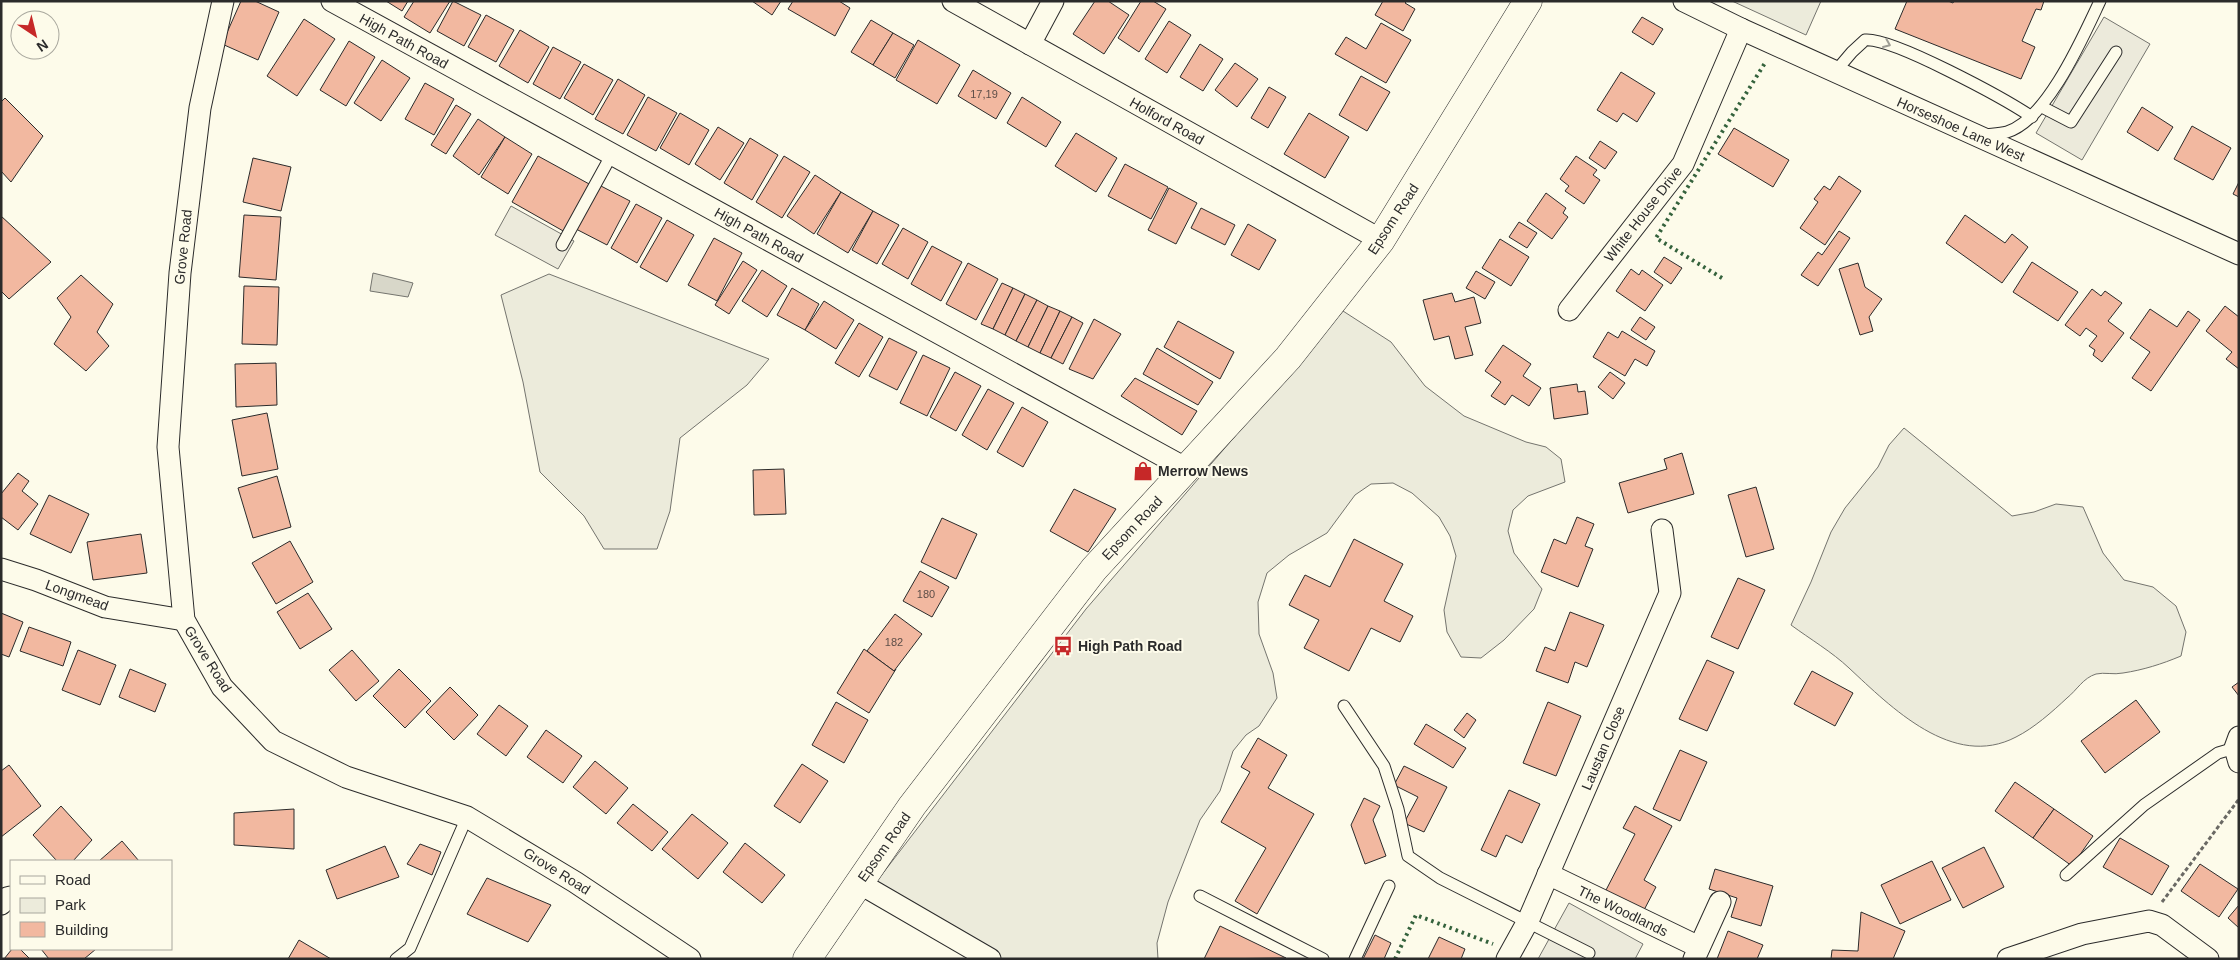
<svg xmlns="http://www.w3.org/2000/svg" width="2240" height="960" font-family="Arial,sans-serif">
<style>
.green{fill:#ecebdb;stroke:#74746e}
.parking{fill:#eceadb;stroke:#74746e}
.water{fill:#d8d7c9;stroke:#74746e}
.building{fill:#f2b8a0;stroke:#2b2b2b}
.lines{fill:none;stroke-linecap:round;stroke-linejoin:round}
.lane-casing{stroke:#2b2b2b;stroke-width:13}
.street-casing{stroke:#2b2b2b;stroke-width:23}
.primary-casing{stroke:#2b2b2b;stroke-width:29}
.path{stroke:#6a6964;stroke-width:3;stroke-dasharray:4 2.5;stroke-linecap:butt}
.lane{stroke:#fdfbea;stroke-width:11}
.street{stroke:#fdfbea;stroke-width:21}
.primary{stroke:#fdfbea;stroke-width:28}
.hedge{stroke:#34623c;stroke-width:4;stroke-dasharray:2.5 4;stroke-linecap:butt}
.oneway{stroke:#9e9d94}
.labels{text-anchor:middle;stroke-width:4;stroke-linejoin:round;paint-order:stroke}
.number-label{font-size:11px;fill:#5d4e48}
.street-label{font-size:14px;fill:#2b2b2b;stroke:#fdfbea}
.poi-label{font-size:14px;font-weight:bold;fill:#2b2b2b;stroke:#fdfbea;text-anchor:start}
</style>
<rect width="100%" height="100%" fill="#fdfbea"/>
<g class="green">
<path d="M1732 1H1821L1806 35Z"/>
<path d="M549 274 769 359 747 385 680 438 670 511 657 549H604L584 516 540 472 523 382 501 295Z"/>
<path d="M1343 311 1391 342 1425 386 1464 416 1526 442 1546 447 1561 459 1565 482 1528 496 1513 510 1508 531 1514 553 1542 589 1534 609 1504 640 1481 658 1461 657 1447 632 1444 610 1456 556 1450 536 1439 517 1412 493 1393 483 1371 484 1355 495 1327 533 1289 555 1267 573 1258 602 1259 634 1273 673 1277 698 1259 726 1246 735 1233 751 1220 791 1200 820 1168 902 1157 943 1158 959H990L870 890 1086 609Z"/>
<path d="M1904 428 2012 516 2034 512 2056 504 2083 507 2103 553 2124 580 2153 587 2176 606 2186 632 2181 656C2162 664 2143 670 2123 673 2114 675 2104 672 2096 674 2083 678 2077 690 2067 698 2052 712 2034 728 2016 737 1953 770 1891 707 1849 668 1832 652 1810 639 1791 625L1811 582 1831 532 1845 508 1878 467 1889 445Z"/>
</g>
<g class="parking">
<path d="M2104 17 2150 44 2082 160 2036 133Z"/>
<path d="M511 206 574 241 558 269 495 235Z"/>
<path d="M1569 903 1643 944 1635 959H1538Z"/>
</g>
<path class="water" d="M373 273 413 283 408 297 370 291Z"/>
<g class="building">
<path d="M241 1H255L279 12 258 60 222 44Z"/>
<path d="M386 1H408L402 11Z"/>
<path d="M414 1H450L430 33 404 17Z"/>
<path d="M453 1 481 15 464 46 437 31Z"/>
<path d="M752 1H781L772 15Z"/>
<path d="M793 1H839L850 8 835 36 788 9Z"/>
<path d="M1095 1H1108L1129 15 1104 54 1073 34Z"/>
<path d="M1141 1H1153L1166 9 1139 52 1118 38Z"/>
<path d="M1383 1H1407L1405 3 1415 9 1403 31 1375 15Z"/>
<path d="M1907 1H1948L1953 3 1954 1H2044L2041 10 2036 9 2022 41 2035 47 2021 79 1895 29Z"/>
<path d="M486 15 514 30 496 62 468 47Z"/>
<path d="M1642 17 1663 29 1653 45 1632 32Z"/>
<path d="M304 19 335 39 297 96 267 76Z"/>
<path d="M871 20 893 33 873 65 851 52Z"/>
<path d="M1169 21 1191 35 1167 73 1145 59Z"/>
<path d="M1381 23 1411 40 1386 83 1335 54 1346 37 1366 49Z"/>
<path d="M520 30 549 47 528 83 499 66Z"/>
<path d="M893 33 914 45 895 78 873 65Z"/>
<path d="M918 40 960 65 937 104 896 80Z"/>
<path d="M349 41 375 57 346 106 320 90Z"/>
<path d="M1200 44 1223 59 1203 91 1180 77Z"/>
<path d="M553 47 581 62 560 99 533 84Z"/>
<path d="M382 60 410 78 381 121 354 103Z"/>
<path d="M1235 63 1258 79 1237 107 1215 90Z"/>
<path d="M584 64 613 80 593 115 564 98Z"/>
<path d="M973 70 1011 93 996 119 958 96Z"/>
<path d="M1621 72 1655 93 1637 122 1623 113 1617 122 1597 110Z"/>
<path d="M1361 76 1390 92 1367 131 1339 115Z"/>
<path d="M618 79 645 95 623 134 595 119Z"/>
<path d="M425 83 454 99 434 135 405 119Z"/>
<path d="M1269 87 1286 97 1268 128 1251 118Z"/>
<path d="M648 97 677 113 656 151 627 135Z"/>
<path d="M1022 97 1061 122 1046 147 1007 123Z"/>
<path d="M5 98 43 136 11 182 1 171V102Z"/>
<path d="M456 105 471 114 446 154 431 145Z"/>
<path d="M2142 107 2173 127 2158 151 2127 132Z"/>
<path d="M680 113 709 130 689 165 660 148Z"/>
<path d="M1309 113 1349 137 1325 178 1284 154Z"/>
<path d="M478 119 505 137 479 175 453 156Z"/>
<path d="M2192 126 2231 148 2213 180 2174 159Z"/>
<path d="M718 127 744 143 720 180 695 164Z"/>
<path d="M1734 128 1789 160 1773 187 1718 154Z"/>
<path d="M1076 133 1117 158 1096 192 1055 166Z"/>
<path d="M505 137 532 154 508 194 481 177Z"/>
<path d="M750 138 778 155 752 200 724 183Z"/>
<path d="M1600 141 1617 152 1605 169 1589 158Z"/>
<path d="M538 156 591 185 565 232 512 202Z"/>
<path d="M784 156 810 172 782 218 756 202Z"/>
<path d="M1576 156 1597 170 1593 175 1600 180 1584 204 1565 191 1569 186 1560 179Z"/>
<path d="M253 158 291 167 281 211 243 202Z"/>
<path d="M1125 164 1168 187 1151 219 1108 196Z"/>
<path d="M815 175 841 192 814 234 787 216Z"/>
<path d="M1839 176 1861 191 1825 245 1800 228 1818 202 1814 199 1824 186 1830 190Z"/>
<path d="M2239 182V197L2233 194Z"/>
<path d="M599 185 630 201 607 245 576 229Z"/>
<path d="M1169 188 1197 203 1176 244 1148 230Z"/>
<path d="M841 192 873 211 848 253 817 234Z"/>
<path d="M1546 193 1566 208 1563 213 1568 217 1552 239 1527 221Z"/>
<path d="M636 204 662 218 637 263 611 248Z"/>
<path d="M1201 208 1235 225 1225 245 1191 228Z"/>
<path d="M873 211 899 225 877 264 852 250Z"/>
<path d="M244 215 281 217 276 280 239 277Z"/>
<path d="M1965 215 2005 243 2012 234 2028 247 2002 283 1946 243Z"/>
<path d="M1 216 51 262 9 299 1 291Z"/>
<path d="M667 220 694 235 667 282 640 267Z"/>
<path d="M1519 222 1537 233 1527 248 1509 237Z"/>
<path d="M1248 224 1276 240 1259 270 1231 255Z"/>
<path d="M903 228 928 242 908 279 882 264Z"/>
<path d="M1839 231 1850 238 1818 286 1801 275 1818 252 1822 255Z"/>
<path d="M714 238 742 253 717 301 688 285Z"/>
<path d="M1500 239 1529 257 1511 286 1482 268Z"/>
<path d="M932 246 962 262 941 301 911 284Z"/>
<path d="M1664 257 1682 268 1671 284 1654 272Z"/>
<path d="M743 261 757 270 729 314 715 305Z"/>
<path d="M2032 262 2078 292 2058 321 2013 292Z"/>
<path d="M968 263 998 279 976 320 946 304Z"/>
<path d="M1858 263 1865 287 1882 299 1869 317 1873 331 1860 335 1839 269Z"/>
<path d="M1631 269 1639 275 1642 270 1663 285 1645 311 1616 291Z"/>
<path d="M762 270 787 286 767 317 742 301Z"/>
<path d="M1476 271 1495 282 1485 299 1466 288Z"/>
<path d="M81 275 113 304 97 332 109 346 86 371 54 344 71 317 57 298Z"/>
<path d="M1002 283 1013 288 993 329 981 324Z"/>
<path d="M244 286 279 287 277 345 242 344Z"/>
<path d="M792 288 819 304 805 330 777 315Z"/>
<path d="M1013 288 1025 294 1005 335 993 329Z"/>
<path d="M2092 289 2101 296 2105 291 2122 303 2108 321 2124 333 2102 362 2093 355 2095 350 2089 346 2097 336 2086 328 2080 336 2065 325Z"/>
<path d="M1452 293 1455 302 1474 297 1481 323 1465 327 1473 355 1455 359 1449 336 1434 340 1423 300Z"/>
<path d="M1025 294 1037 300 1016 341 1005 335Z"/>
<path d="M1037 300 1048 306 1028 347 1016 341Z"/>
<path d="M824 301 854 320 836 349 805 330Z"/>
<path d="M1048 306 1060 311 1040 353 1028 347Z"/>
<path d="M2225 306 2239 317V369L2226 359 2232 352 2206 331Z"/>
<path d="M2150 309 2177 327 2188 311 2200 320 2151 391 2132 378 2150 352 2130 338Z"/>
<path d="M1060 311 1072 317 1051 358 1040 353Z"/>
<path d="M1072 317 1083 323 1063 364 1051 358Z"/>
<path d="M1640 317 1655 327 1646 340 1631 330Z"/>
<path d="M1094 319 1121 334 1093 379 1069 369Z"/>
<path d="M1178 321 1234 352 1220 379 1164 347Z"/>
<path d="M859 323 883 337 859 377 835 363Z"/>
<path d="M1622 331 1655 351 1647 366 1635 359 1625 376 1593 357 1608 332 1618 338Z"/>
<path d="M889 338 917 352 897 390 869 376Z"/>
<path d="M1503 345 1531 364 1523 376 1541 388 1529 406 1512 395 1505 405 1491 396 1501 382 1485 371Z"/>
<path d="M1157 348 1213 382 1198 405 1143 374Z"/>
<path d="M923 355 950 368 927 416 900 403Z"/>
<path d="M276 363 277 405 236 407 235 364Z"/>
<path d="M955 372 981 386 956 431 930 417Z"/>
<path d="M1610 372 1625 383 1613 399 1598 387Z"/>
<path d="M1135 378 1197 411 1182 435 1121 396Z"/>
<path d="M1577 384 1578 392 1585 391 1588 414 1554 419 1550 388Z"/>
<path d="M988 389 1014 403 987 450 962 435Z"/>
<path d="M1022 407 1048 422 1023 467 997 452Z"/>
<path d="M267 413 278 469 242 476 232 420Z"/>
<path d="M1682 453 1694 494 1628 513 1619 483 1667 469 1664 459Z"/>
<path d="M784 469 786 514 754 515 753 470Z"/>
<path d="M18 473 29 481 22 491 38 504 18 530 1 517V494Z"/>
<path d="M277 476 291 527 253 538 238 488Z"/>
<path d="M1756 487 1774 549 1746 557 1728 495Z"/>
<path d="M1074 489 1116 509 1088 552 1050 531Z"/>
<path d="M49 495 89 514 71 553 30 534Z"/>
<path d="M1577 517 1594 524 1585 546 1593 549 1578 587 1541 572 1554 539 1566 544Z"/>
<path d="M942 518 977 534 956 579 921 562Z"/>
<path d="M141 534 147 573 93 580 87 542Z"/>
<path d="M1354 539 1403 564 1384 601 1413 616 1400 642 1371 628 1349 671 1304 648 1319 620 1289 605 1305 575 1330 587Z"/>
<path d="M290 541 313 582 276 604 252 563Z"/>
<path d="M920 571 949 587 932 617 903 601Z"/>
<path d="M1738 578 1765 590 1738 649 1711 637Z"/>
<path d="M308 593 332 629 300 649 277 612Z"/>
<path d="M1570 612 1604 625 1587 667 1575 662 1568 683 1536 671 1545 647 1555 651Z"/>
<path d="M1 613 23 622 9 657 1 654Z"/>
<path d="M895 614 922 634 894 671 867 651Z"/>
<path d="M29 627 71 642 63 666 20 651Z"/>
<path d="M864 649 894 671 896 669 869 713 837 693Z"/>
<path d="M78 650 116 665 100 705 62 690Z"/>
<path d="M352 650 379 681 356 701 329 670Z"/>
<path d="M1707 660 1734 672 1707 731 1679 719Z"/>
<path d="M130 669 166 684 155 712 119 697Z"/>
<path d="M399 669 431 701 405 728 373 696Z"/>
<path d="M1812 671 1853 693 1835 726 1794 704Z"/>
<path d="M2239 682V696L2232 687Z"/>
<path d="M450 687 478 715 454 740 426 712Z"/>
<path d="M2136 700 2160 732 2105 773 2081 741Z"/>
<path d="M836 702 868 720 844 763 812 745Z"/>
<path d="M1548 702 1581 716 1556 776 1523 763Z"/>
<path d="M499 705 528 726 506 756 477 734Z"/>
<path d="M1467 713 1476 720 1464 738 1454 730Z"/>
<path d="M1426 724 1466 748 1453 768 1414 744Z"/>
<path d="M546 730 582 756 563 783 527 757Z"/>
<path d="M1258 738 1287 755 1268 788 1314 814 1257 914 1235 901 1266 848 1221 822 1250 772 1241 767Z"/>
<path d="M1680 750 1707 762 1680 821 1653 809Z"/>
<path d="M595 761 628 788 606 814 573 787Z"/>
<path d="M802 764 828 781 800 823 774 806Z"/>
<path d="M9 765 41 806 1 837V771Z"/>
<path d="M1404 766 1447 787 1424 832 1404 823 1418 797 1394 785Z"/>
<path d="M2015 782 2054 809 2033 838 1995 811Z"/>
<path d="M1509 790 1540 804 1522 843 1506 835 1496 857 1481 850Z"/>
<path d="M1364 798 1380 806 1373 820 1386 856 1365 864 1351 825Z"/>
<path d="M633 804 668 832 652 851 617 823Z"/>
<path d="M61 806 92 840 73 861H57L33 835Z"/>
<path d="M1635 806 1672 826 1644 880 1656 887 1643 912 1605 892 1635 834 1623 828Z"/>
<path d="M294 809V849L234 845V813Z"/>
<path d="M2054 809 2093 836 2072 866 2033 838Z"/>
<path d="M692 814 728 843 698 879 662 849Z"/>
<path d="M2120 838 2169 866 2152 895 2103 867Z"/>
<path d="M122 841 139 861H99Z"/>
<path d="M745 843 785 875 762 903 723 872Z"/>
<path d="M420 844 441 852 432 875 407 864Z"/>
<path d="M385 846 399 877 337 899 326 870Z"/>
<path d="M1984 847 2004 887 1963 908 1942 868Z"/>
<path d="M1932 861 1951 900 1900 924 1881 885Z"/>
<path d="M2200 864 2238 889 2219 917 2181 891Z"/>
<path d="M1715 869 1773 886 1761 926 1731 917 1737 898 1709 889Z"/>
<path d="M487 878 551 905 528 942 467 914Z"/>
<path d="M2239 905V928L2228 918Z"/>
<path d="M1861 912 1905 931 1893 959H1831L1832 950 1858 951Z"/>
<path d="M1220 926 1286 958 1204 959Z"/>
<path d="M1728 931 1763 945 1757 959H1717Z"/>
<path d="M1375 935 1391 943 1384 959H1363Z"/>
<path d="M1439 937 1465 949 1461 959H1428Z"/>
<path d="M299 940 331 959H288Z"/>
<path d="M12 949H20L30 959H4Z"/>
<path d="M41 949H96L84 959H49Z"/>
</g>
<g class="lines">
<defs>
<g id="lane">
<path d="M1835 72 1852 52 1865 40C1892 37 2005 99 2032 117"/>
<path d="M2042 107 2071 122 2116 52"/>
<path d="M1984 135C1992 134 2000 134 2007 132 2047 120 2083 37 2100 1"/>
<path d="M562 245 612 154"/>
<path d="M1344 706 1384 766 1398 809 1408 856 1440 878 1589 953"/>
<path d="M2066 875 2144 805 2218 753 2235 748"/>
<path d="M1200 896 1323 959"/>
<path d="M396 959 410 948 467 817"/>
<path d="M1355 959 1389 886"/>
</g>
<g id="street">
<path d="M223 1 200 108 180 273 168 447 184 620 222 687 273 741 346 777 467 817 575 882 690 959"/>
<path d="M332 1 1187 469"/>
<path d="M953 1 1381 240"/>
<path d="M1684 1 1741 29 2239 254"/>
<path d="M1030 44 1053 1"/>
<path d="M1569 310 1683 164 1741 29"/>
<path d="M1 569 36 580 105 607 184 620"/>
<path d="M2239 737 2235 748 2239 762"/>
<path d="M1548 874 1699 947"/>
<path d="M859 883 990 959"/>
<path d="M1 904 7 898 11 897"/>
<path d="M1507 959 1528 921 1670 593 1662 530"/>
<path d="M1694 959 1720 902"/>
<path d="M2008 959 2082 934 2149 921 2162 925 2208 959"/>
</g>
<path id="primary" d="M807 959 912 806 1094 569 1288 358 1381 240 1528 1"/>
</defs>
<use href="#lane" class="lane-casing"/>
<use href="#street" class="street-casing"/>
<use href="#primary" class="primary-casing"/>
<path class="path" d="M2162 902 2239 799"/>
<use href="#lane" class="lane"/>
<use href="#street" class="street"/>
<use href="#primary" class="primary"/>
<g class="hedge">
<path d="M1722 278 1656 238 1765 63"/>
<path d="M1395 959 1416 915 1493 944"/>
</g>
</g>
<defs><path id="oneway-chevron" d="M-2-3.5L2.5 0L-2 3.5" fill="none" stroke-width="1.6" stroke-linecap="round" stroke-linejoin="round" transform="scale(1.25)"/></defs>
<use class="oneway" href="#oneway-chevron" transform="translate(1887 44) rotate(23)"/>
<defs>
<symbol id="shop-bare" viewBox="-9 -9 18 18"><path d="M-5-2.5h2.3a2.7 3.5 0 0 1 5.4 0H5L5.5 6h-11ZM-1.5-2.5h3a1.5 2.3 0 0 0-3 0Z" fill="#c62828" stroke="#fdfbea" stroke-width="2.5" paint-order="stroke"/></symbol>
<symbol id="bus-bare" viewBox="-9 -9 18 18"><path d="M-5-6H5V4H4V6H2V4H-2V6H-4V4H-5ZM-3.5-4V0h7V-4ZM-3.5 1.2v1.5H-2V1.2ZM2 1.2v1.5H3.5V1.2Z" fill="#c62828" stroke="#fdfbea" stroke-width="2.5" paint-order="stroke"/></symbol>
</defs>
<g fill-rule="evenodd">
<use href="#shop-bare" x="1129" y="457" width="28" height="28"/>
<use href="#bus-bare" x="1049" y="632" width="28" height="28"/>
</g>
<g class="labels">
<g class="number-label">
<text x="984" y="98">17,19</text>
<text x="926" y="598">180</text>
<text x="894" y="646">182</text>
</g>
<g class="street-label">
<text transform="translate(404 41) rotate(29)" y="5">High Path Road</text>
<text transform="translate(1167 121) rotate(29)" y="5">Holford Road</text>
<text transform="translate(1961 129) rotate(24)" y="5">Horseshoe Lane West</text>
<text transform="translate(1643 214) rotate(-52)" y="5">White House Drive</text>
<text transform="translate(1393 219) rotate(-57)" y="5">Epsom Road</text>
<text transform="translate(759 235) rotate(29)" y="5">High Path Road</text>
<text transform="translate(183 247) rotate(-84)" y="5">Grove Road</text>
<text transform="translate(1132 528) rotate(-47)" y="5">Epsom Road</text>
<text transform="translate(77 595) rotate(20)" y="5">Longmead</text>
<text transform="translate(208 659) rotate(58)" y="5">Grove Road</text>
<text transform="translate(1603 748) rotate(-67)" y="5">Laustan Close</text>
<text transform="translate(884 847) rotate(-55)" y="5">Epsom Road</text>
<text transform="translate(557 871) rotate(32)" y="5">Grove Road</text>
<text transform="translate(1623 911) rotate(26)" y="5">The Woodlands</text>
</g>
<g class="poi-label">
<text x="1158" y="476">Merrow News</text>
<text x="1078" y="651">High Path Road</text>
</g>
</g>
<rect width="2240" height="960" fill="none" stroke="#2b2b2b" stroke-width="5"/>
<rect x="10" y="860" width="162" height="90" fill="#fdfbea" stroke="#a9a89e"/>
<rect x="20" y="876" width="25" height="8" fill="#fdfbea" stroke="#a9a89e"/>
<text x="55" y="885" font-size="15" fill="#2b2b2b">Road</text>
<rect x="20" y="898" width="25" height="15" fill="#ecebdb" stroke="#a9a89e"/>
<text x="55" y="910" font-size="15" fill="#2b2b2b">Park</text>
<rect x="20" y="922" width="25" height="15" fill="#f2b8a0" stroke="#a9a89e"/>
<text x="55" y="935" font-size="15" fill="#2b2b2b">Building</text>
<g transform="translate(35 35) rotate(145)"><circle r="24" fill="#fdfbea" stroke="#a9a89e"/>
<path d="M0-4L9 19L0 12L-9 19Z" fill="#c62828"/>
<text y="-8" font-size="14" font-weight="bold" text-anchor="middle" fill="#2b2b2b">N</text>
</g>
</svg>
